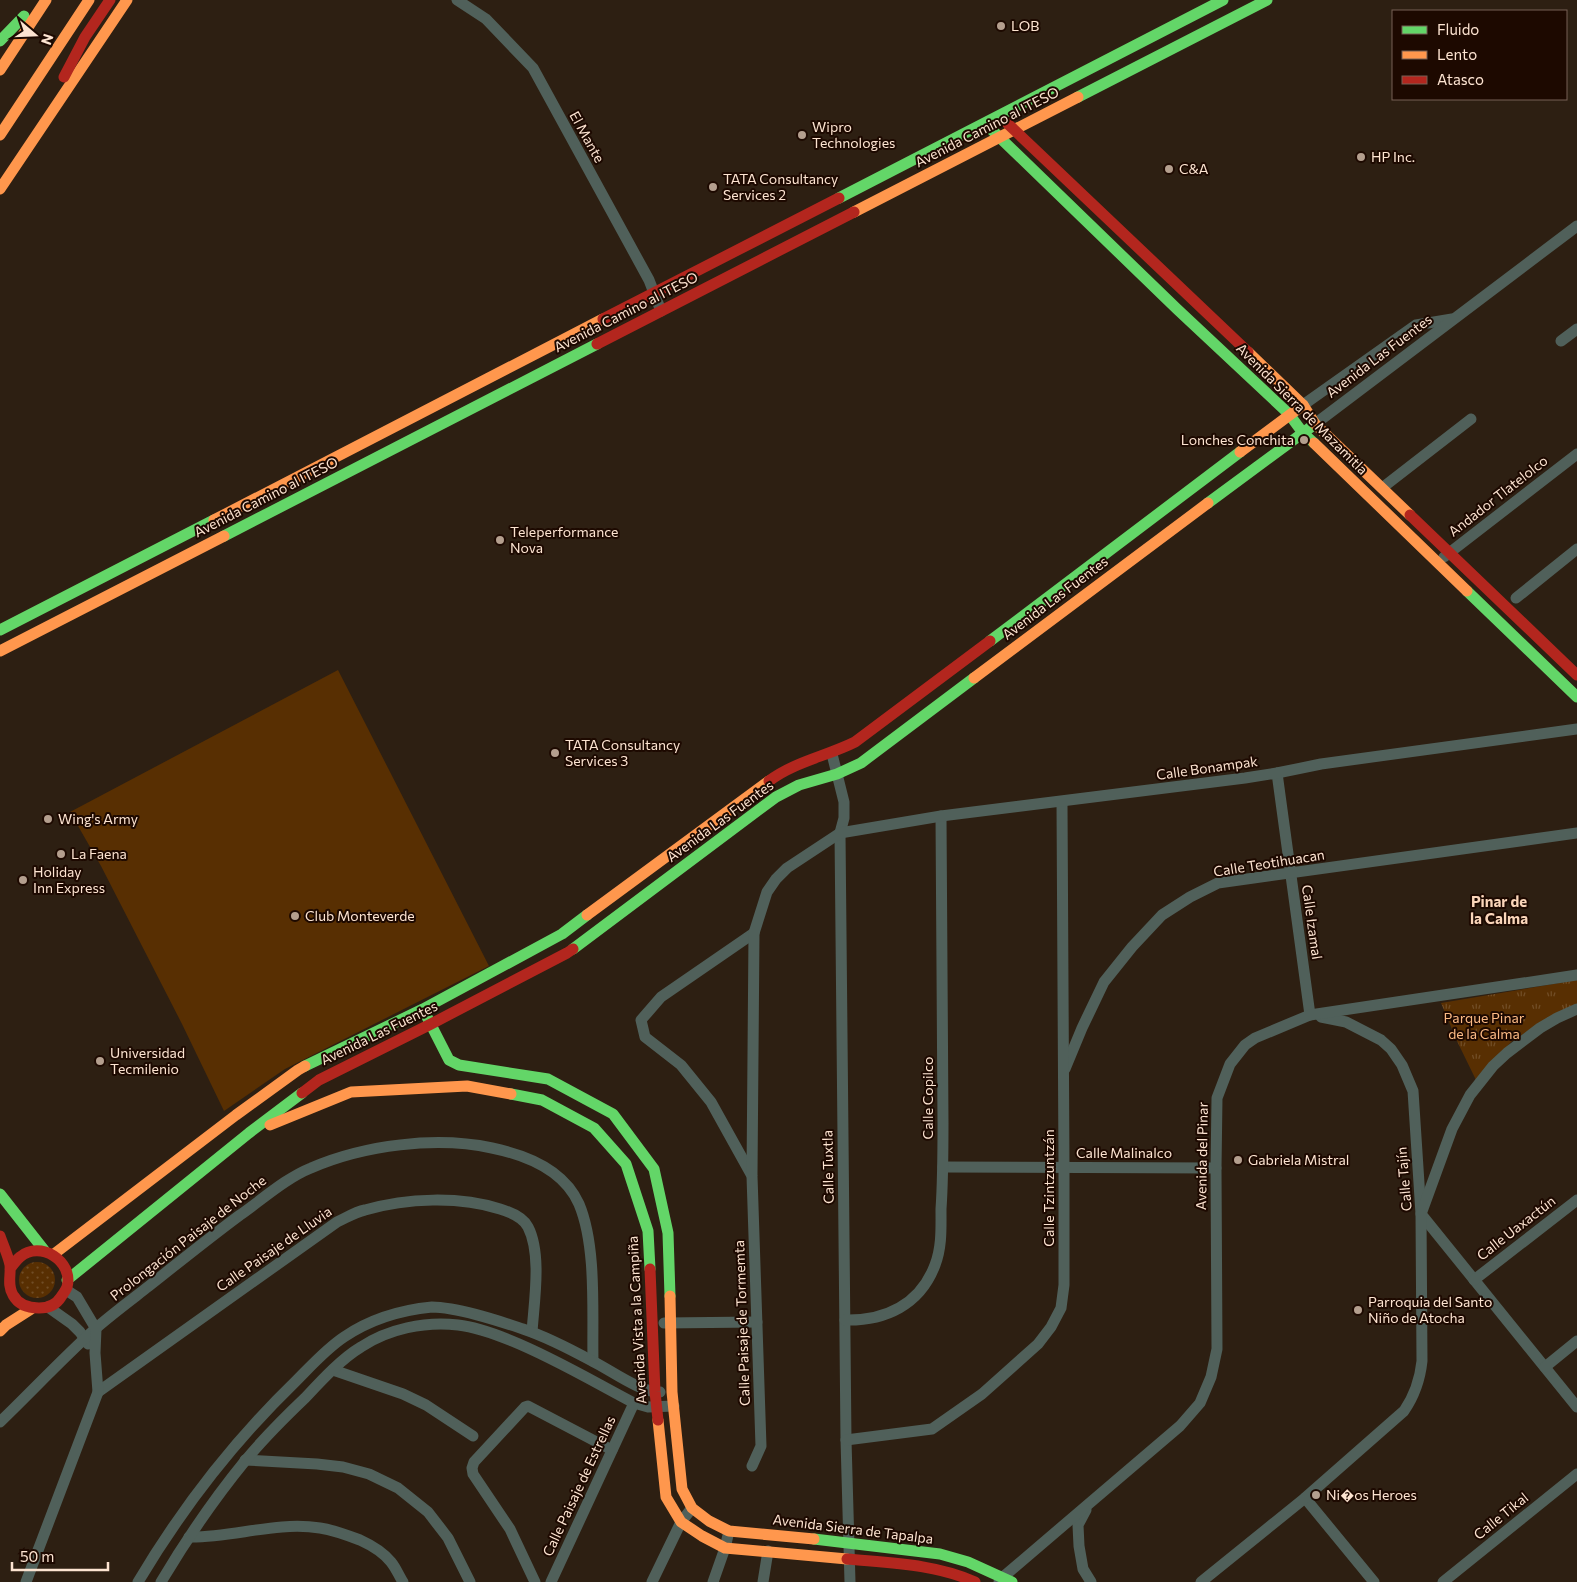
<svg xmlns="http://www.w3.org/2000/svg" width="1577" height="1582" font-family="Commissioner,sans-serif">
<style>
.grass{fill:url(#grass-dots)}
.park{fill:url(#park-tufts)}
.pitch{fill:#582f02}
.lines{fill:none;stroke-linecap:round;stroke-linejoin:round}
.street{stroke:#50605a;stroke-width:11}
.fast{stroke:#63d668;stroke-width:11}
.slow{stroke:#ff974d;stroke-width:11}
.jam{stroke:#b3261e;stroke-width:11}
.poi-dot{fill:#b49f8e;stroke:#1d0900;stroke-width:2}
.labels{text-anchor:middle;stroke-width:4;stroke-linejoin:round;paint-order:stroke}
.poi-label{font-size:14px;fill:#fde4d1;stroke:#1d0900;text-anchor:start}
.street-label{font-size:14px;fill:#fde4d1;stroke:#1d0900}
.park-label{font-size:14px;fill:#fcba84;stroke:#1d0900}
.neighbourhood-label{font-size:15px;font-weight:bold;fill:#fad5b9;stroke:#1d0900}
</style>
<defs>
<pattern id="grass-dots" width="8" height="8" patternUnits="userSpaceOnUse" patternTransform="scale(1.25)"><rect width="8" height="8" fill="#582f02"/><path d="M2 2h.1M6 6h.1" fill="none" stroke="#714d26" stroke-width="1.8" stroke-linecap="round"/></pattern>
<pattern id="park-tufts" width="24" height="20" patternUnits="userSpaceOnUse" patternTransform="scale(1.25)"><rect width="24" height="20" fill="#582f02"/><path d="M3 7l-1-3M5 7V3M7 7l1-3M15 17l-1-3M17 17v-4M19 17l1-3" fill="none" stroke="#714d26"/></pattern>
</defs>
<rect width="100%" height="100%" fill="#2d1f12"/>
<circle class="grass" cx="37" cy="1280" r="18"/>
<path class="park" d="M1577 980V1005L1543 1022 1512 1041 1476 1080 1457 1041 1441 1003Z"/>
<path class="pitch" d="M338 670 489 966 285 1069 224 1111 182 1024 101 866 70 812Z"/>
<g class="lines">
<g class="street">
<path d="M457 0 486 19 533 68 649 280 661 311"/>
<path d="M1561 341 1577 329"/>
<path d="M1303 405 1416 325 1452 319"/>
<path d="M1315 424 1577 226"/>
<path d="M1382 488 1471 419"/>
<path d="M1444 557 1577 454"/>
<path d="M1516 598 1577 549"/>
<path d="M832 754 844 802V818L840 833 846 1440 850 1582"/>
<path d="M1277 773 1310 1015"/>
<path d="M1321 1017 1346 1022 1381 1040 1391 1049 1402 1065 1413 1091 1421 1214 1577 1407"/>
<path d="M1065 1069 1082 1028 1104 982 1132 947 1162 915 1190 897 1218 883 1577 833"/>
<path d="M943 1167 1216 1168"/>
<path d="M751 1174 711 1102 681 1065 645 1037 641 1020 661 997 754 933"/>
<path d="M1474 1280 1577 1200"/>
<path d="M48 1307 72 1324 80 1332 88 1344"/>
<path d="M845 1320C885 1321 920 1305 935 1265 942 1247 941 1228 941 1209 943 1180 943 1152 943 1123 942 1021 942 918 941 816"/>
<path d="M664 1323 757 1322"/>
<path d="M1545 1367 1577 1341"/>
<path d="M333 1370 403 1394 426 1405 473 1436"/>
<path d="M98 1392 337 1222C346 1218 355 1212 365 1210 407 1198 459 1196 500 1209 510 1212 523 1217 528 1227 542 1254 534 1302 532 1332"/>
<path d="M0 1422C32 1391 62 1359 95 1329 112 1314 131 1300 149 1286 179 1262 209 1238 240 1215 263 1199 286 1178 311 1168 364 1145 436 1136 492 1148 526 1155 564 1170 579 1204 597 1247 592 1314 593 1361"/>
<path d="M846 1440 932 1429 982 1394 1038 1344 1051 1327 1061 1308 1064 1285V1168L1062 802"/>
<path d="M245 1460 317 1464 343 1467 369 1474 398 1488 428 1512 448 1538 470 1582"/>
<path d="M752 1466 761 1446 752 1176 754 933 767 892 776 879 787 868 840 833 941 816 1245 778 1277 773 1321 764 1577 729"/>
<path d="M1305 1498 1374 1582"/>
<path d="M1086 1510 1078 1525 1079 1546 1083 1569 1091 1582"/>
<path d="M189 1537C232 1538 276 1521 320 1528 333 1530 347 1535 360 1540 371 1545 383 1552 391 1562 396 1568 399 1576 403 1582"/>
<path d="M26 1582 98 1392 95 1353 96 1329 77 1297 66 1290"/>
<path d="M138 1582C182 1508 235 1440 296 1381 311 1366 326 1349 344 1337 369 1320 401 1310 432 1307 438 1307 445 1308 451 1309 476 1313 499 1321 523 1329 547 1337 570 1349 592 1361 609 1369 641 1393 660 1392"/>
<path d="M161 1582C186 1540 214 1499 245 1461 263 1439 284 1418 305 1398 321 1381 341 1359 361 1347 388 1329 425 1321 458 1325 477 1327 495 1334 512 1341 554 1358 594 1382 634 1403L648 1407 674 1406"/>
<path d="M535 1582 510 1529 473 1474 472 1468 474 1462 525 1407 528 1406 612 1450"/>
<path d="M551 1582 634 1403"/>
<path d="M652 1582 681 1522 692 1508"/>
<path d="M713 1582 725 1548 729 1531"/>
<path d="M763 1582 768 1551"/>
<path d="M999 1582 1003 1577 1180 1426 1200 1403 1211 1377 1217 1349 1216 1168 1217 1098 1230 1064 1245 1045 1255 1038 1310 1015 1577 975"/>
<path d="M1201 1582 1305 1498 1404 1411C1415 1395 1420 1380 1422 1361L1421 1214 1452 1129 1470 1095 1493 1066 1507 1053 1540 1028 1557 1018 1577 1009"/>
<path d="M1443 1582 1577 1474"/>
</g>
<g class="fast">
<path d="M0 41 24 16"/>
<path d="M1078 97 1267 0"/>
<path d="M992 130 1177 309 1289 414 1303 433 1314 443"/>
<path d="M839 198 1223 0"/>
<path d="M1208 503 1315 424"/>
<path d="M224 536 597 344"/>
<path d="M1467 591 1577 697"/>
<path d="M0 630 214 520"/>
<path d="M990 641 1240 452"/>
<path d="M573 949 776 797 799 785 837 774 861 763 974 678"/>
<path d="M426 1015 449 1060 459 1065 548 1079 613 1114 654 1169 668 1233 670 1296"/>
<path d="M305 1066 423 1009 562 934 587 915"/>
<path d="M511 1094 542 1100 594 1128 626 1164 648 1231 650 1269"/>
<path d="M0 1194 44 1250"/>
<path d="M67 1280 249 1133 302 1093"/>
<path d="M814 1539 940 1554 968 1562 1012 1582"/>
</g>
<g class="slow">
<path d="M0 70 46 0"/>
<path d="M0 135 89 0"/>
<path d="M0 189 127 0"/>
<path d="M854 212 1078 97"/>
<path d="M1248 352 1303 405 1315 424 1410 515"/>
<path d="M1314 443 1467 591"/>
<path d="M1240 452 1303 405"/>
<path d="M214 520 603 319"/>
<path d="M0 651 224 536"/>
<path d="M974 678 1208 503"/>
<path d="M587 915 769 781"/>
<path d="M270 1125 351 1092 467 1086 511 1094"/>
<path d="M54 1254 236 1115 298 1070 305 1066"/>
<path d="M670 1296 672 1392 682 1489 692 1508 709 1521 729 1531 814 1539"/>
<path d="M0 1331 6 1325 31 1309"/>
<path d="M658 1420 666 1497 681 1522 702 1536 725 1548 847 1559"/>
</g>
<g class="jam">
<path d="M64 77 85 37 110 0"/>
<path d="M1007 123 1248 352"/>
<path d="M603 319 839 198"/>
<path d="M597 344 854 212"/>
<path d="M1410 515 1577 675"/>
<path d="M769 781C794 762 827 756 855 742L990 641"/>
<path d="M302 1093 319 1080 431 1024 567 953 573 949"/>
<path d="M0 1236C3 1245 8 1255 10 1265 11 1276 7 1285 13 1295 18 1304 28 1308 39 1308 48 1308 56 1305 61 1297 63 1294 66 1290 67 1287 74 1261 40 1240 20 1257 16 1260 13 1265 10 1269"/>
<path d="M650 1269 655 1392 658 1420"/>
<path d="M847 1559C889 1563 936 1564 975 1582"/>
</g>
</g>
<g class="poi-dot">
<circle cx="1001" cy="26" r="5"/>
<circle cx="802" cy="135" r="5"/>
<circle cx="1361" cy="157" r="5"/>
<circle cx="1169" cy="169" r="5"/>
<circle cx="713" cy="187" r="5"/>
<circle cx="1304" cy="440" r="5"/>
<circle cx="500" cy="540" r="5"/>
<circle cx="555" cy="753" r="5"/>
<circle cx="48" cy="819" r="5"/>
<circle cx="61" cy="854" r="5"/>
<circle cx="23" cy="880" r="5"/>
<circle cx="295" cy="916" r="5"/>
<circle cx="100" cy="1061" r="5"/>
<circle cx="1238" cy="1160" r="5"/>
<circle cx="1358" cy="1310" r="5"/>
<circle cx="1316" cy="1495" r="5"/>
</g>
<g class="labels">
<g class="poi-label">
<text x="1011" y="31">LOB</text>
<text x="812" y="132">Wipro<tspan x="812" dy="16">Technologies</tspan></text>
<text x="1371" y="162">HP Inc.</text>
<text x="1179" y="174">C&amp;A</text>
<text x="723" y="184">TATA Consultancy<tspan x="723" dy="16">Services 2</tspan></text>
<text x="1294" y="445" text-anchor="end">Lonches Conchita</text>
<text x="510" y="537">Teleperformance<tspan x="510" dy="16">Nova</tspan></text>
<text x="565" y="750">TATA Consultancy<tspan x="565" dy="16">Services 3</tspan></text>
<text x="58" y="824">Wing's Army</text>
<text x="71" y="859">La Faena</text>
<text x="33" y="877">Holiday<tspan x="33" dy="16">Inn Express</tspan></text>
<text x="305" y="921">Club Monteverde</text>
<text x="110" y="1058">Universidad<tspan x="110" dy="16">Tecmilenio</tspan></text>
<text x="1248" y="1165">Gabriela Mistral</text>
<text x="1368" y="1307">Parroquia del Santo<tspan x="1368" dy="16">Niño de Atocha</tspan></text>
<text x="1326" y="1500">Ni�os Heroes</text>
</g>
<g class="street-label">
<text transform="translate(987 127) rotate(-27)" y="5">Avenida Camino al ITESO</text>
<text transform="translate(587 137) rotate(61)" y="5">El Mante</text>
<text transform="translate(626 312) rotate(-27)" y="5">Avenida Camino al ITESO</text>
<text transform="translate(1379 356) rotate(-37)" y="5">Avenida Las Fuentes</text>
<text transform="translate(1302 409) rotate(45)" y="5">Avenida Sierra de Mazamitla</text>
<text transform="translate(1498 496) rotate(-38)" y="5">Andador Tlatelolco</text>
<text transform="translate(266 497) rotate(-27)" y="5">Avenida Camino al ITESO</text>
<text transform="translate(1055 598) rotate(-37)" y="5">Avenida Las Fuentes</text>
<text transform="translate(1207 768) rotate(-8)" y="5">Calle Bonampak</text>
<text transform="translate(720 821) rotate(-36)" y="5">Avenida Las Fuentes</text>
<text transform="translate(1269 863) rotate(-9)" y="5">Calle Teotihuacan</text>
<text transform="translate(1312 922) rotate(82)" y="5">Calle Izamal</text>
<text transform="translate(379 1033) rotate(-26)" y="5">Avenida Las Fuentes</text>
<text transform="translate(928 1098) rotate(-90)" y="5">Calle Copilco</text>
<text x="1124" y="1158">Calle Malinalco</text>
<text transform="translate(1202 1156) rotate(-89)" y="5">Avenida del Pinar</text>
<text transform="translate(828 1167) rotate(-91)" y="5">Calle Tuxtla</text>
<text transform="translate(1404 1179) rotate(-95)" y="5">Calle Tajín</text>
<text transform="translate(1049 1188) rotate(-90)" y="5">Calle Tzintzuntzán</text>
<text transform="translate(1516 1228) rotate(-38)" y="5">Calle Uaxactún</text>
<text transform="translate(188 1238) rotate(-38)" y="5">Prolongación Paisaje de Noche</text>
<text transform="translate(274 1249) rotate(-35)" y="5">Calle Paisaje de Lluvia</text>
<text transform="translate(637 1320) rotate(-93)" y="5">Avenida Vista a la Campiña</text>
<text transform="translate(742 1323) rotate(-92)" y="5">Calle Paisaje de Tormemta</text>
<text transform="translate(579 1486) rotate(-65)" y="5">Calle Paisaje de Estrellas</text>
<text transform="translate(1501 1516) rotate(-39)" y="5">Calle Tikal</text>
<text transform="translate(853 1529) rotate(7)" y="5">Avenida Sierra de Tapalpa</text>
</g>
<g class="park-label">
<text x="1484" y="1023">Parque Pinar<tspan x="1484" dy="16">de la Calma</tspan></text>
</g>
<g class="neighbourhood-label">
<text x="1499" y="907">Pinar de<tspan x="1499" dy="17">la Calma</tspan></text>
</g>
</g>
<rect x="1392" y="10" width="175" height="90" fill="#1d0900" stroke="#776154"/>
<rect x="1402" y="26" width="25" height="8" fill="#63d668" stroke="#776154"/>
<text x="1437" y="35" font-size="15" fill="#fde4d1">Fluido</text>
<rect x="1402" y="51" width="25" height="8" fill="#ff974d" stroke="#776154"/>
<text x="1437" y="60" font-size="15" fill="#fde4d1">Lento</text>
<rect x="1402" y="76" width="25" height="8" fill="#b3261e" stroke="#776154"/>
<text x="1437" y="85" font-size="15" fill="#fde4d1">Atasco</text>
<g transform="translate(35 35) rotate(109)" stroke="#1d0900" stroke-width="4" paint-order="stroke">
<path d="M0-4L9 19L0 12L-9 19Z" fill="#fde4d1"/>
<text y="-8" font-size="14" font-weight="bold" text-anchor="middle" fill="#fde4d1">N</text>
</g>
<path d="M12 1562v8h96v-8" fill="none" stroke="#fde4d1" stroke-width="2.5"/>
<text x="20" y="1562" font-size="15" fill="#fde4d1" stroke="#1d0900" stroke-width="4" paint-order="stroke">50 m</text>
</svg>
